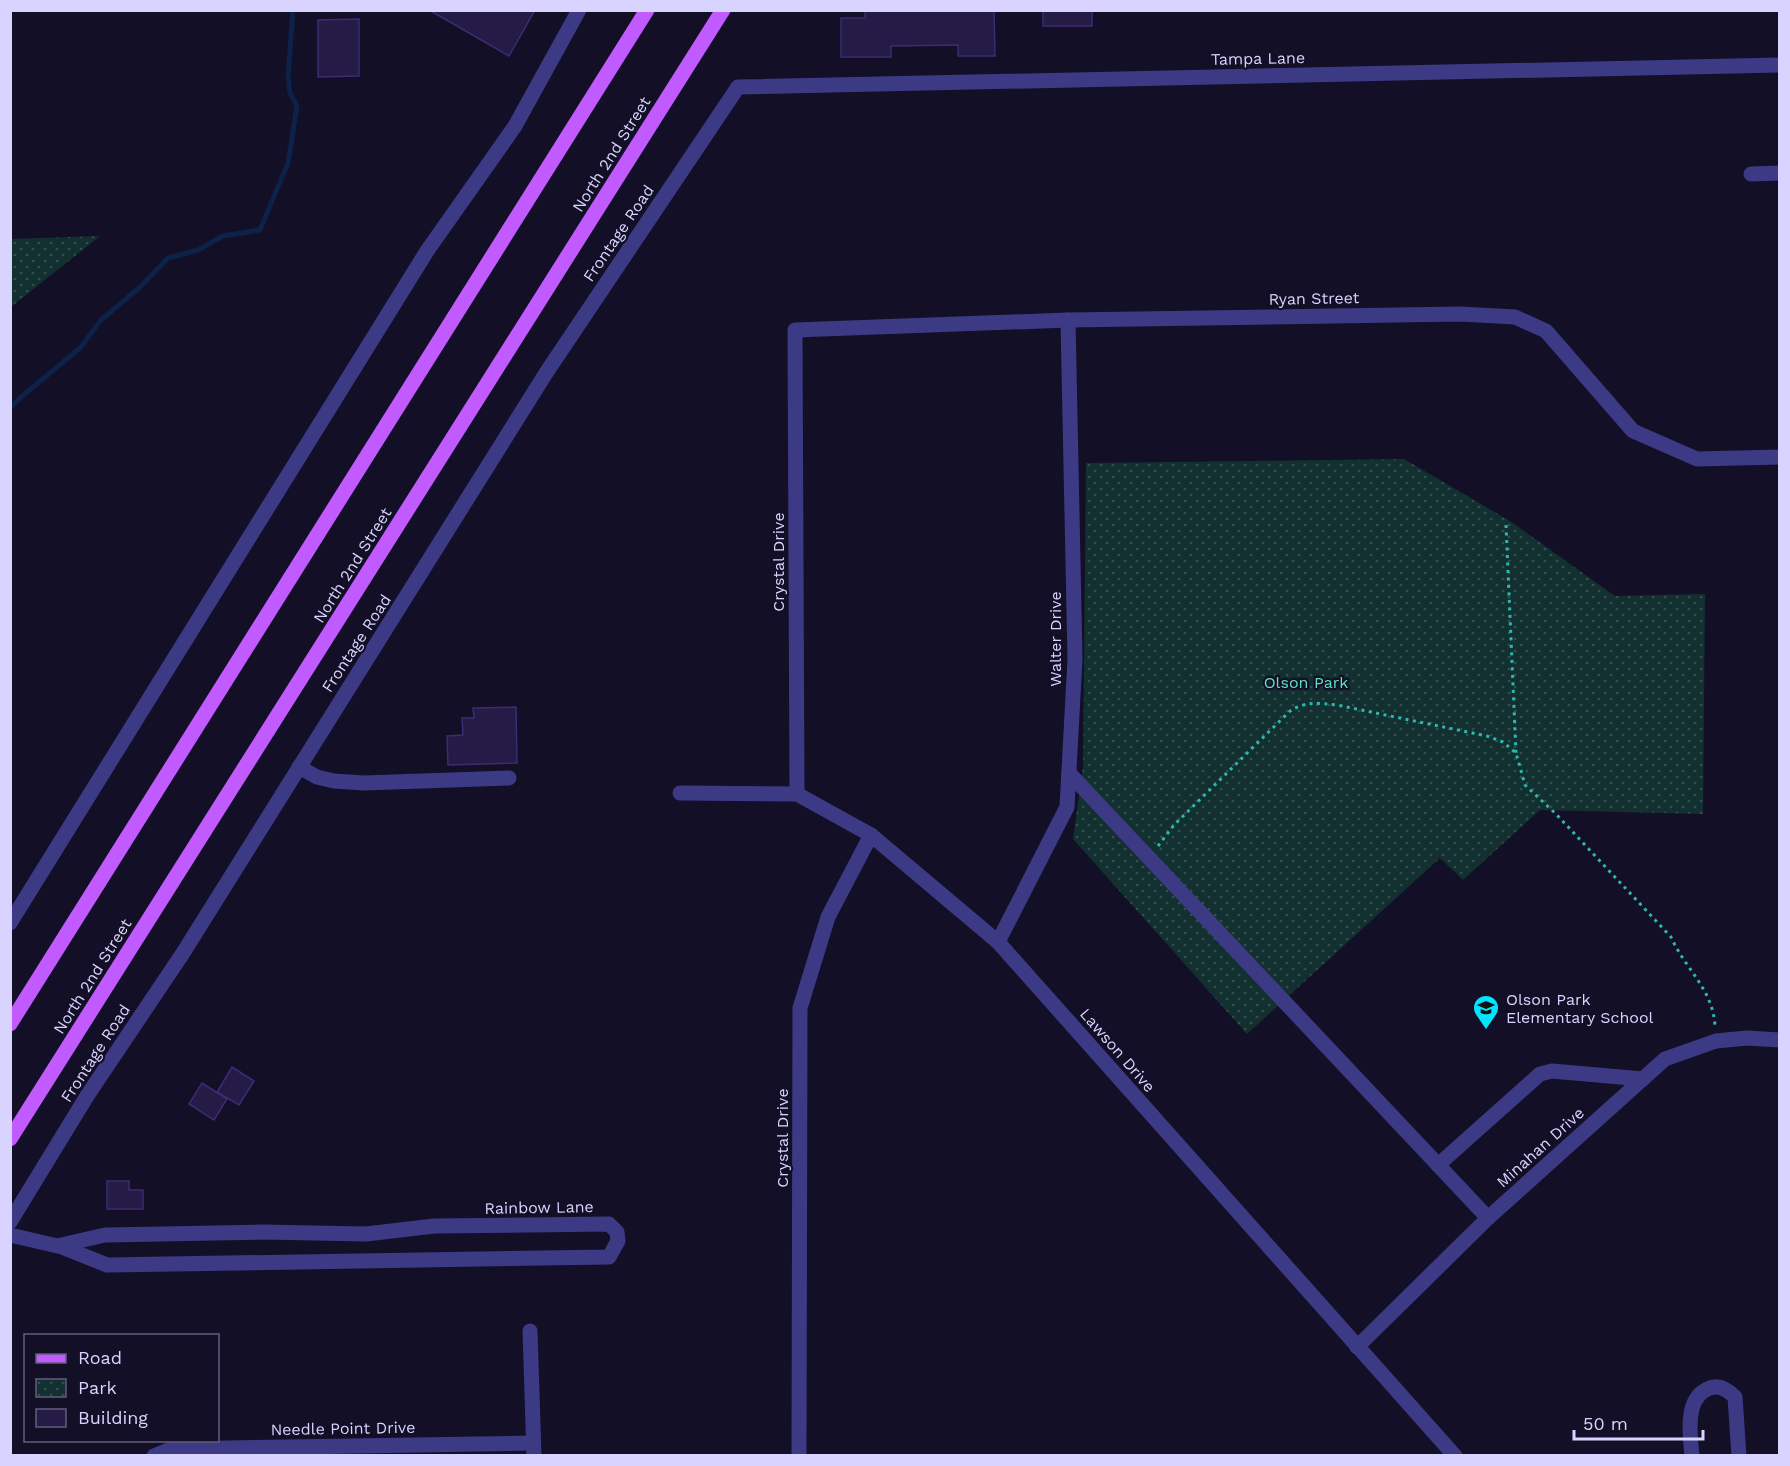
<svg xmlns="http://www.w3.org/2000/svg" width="1790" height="1466" font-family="'Work Sans',sans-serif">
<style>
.park{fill:url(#park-dots)}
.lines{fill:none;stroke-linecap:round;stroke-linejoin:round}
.stream{stroke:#0c2248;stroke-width:5}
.building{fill:#241b47;stroke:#3b2d73;stroke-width:1.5}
.path{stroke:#2fb8b0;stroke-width:3;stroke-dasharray:3 4.5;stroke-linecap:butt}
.minor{stroke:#3d3a85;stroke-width:15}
.major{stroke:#c25bff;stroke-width:15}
.labels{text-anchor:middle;stroke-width:4.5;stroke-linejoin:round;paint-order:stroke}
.street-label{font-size:16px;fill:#d9d4ff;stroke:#130f26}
.park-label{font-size:16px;fill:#5fe0c0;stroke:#130f26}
.poi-label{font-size:16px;fill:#d9d4ff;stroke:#130f26;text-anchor:start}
</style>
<defs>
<pattern id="park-dots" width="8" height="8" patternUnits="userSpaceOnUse" patternTransform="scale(1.5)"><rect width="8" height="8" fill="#12302f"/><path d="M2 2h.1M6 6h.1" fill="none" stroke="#344d4e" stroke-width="1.8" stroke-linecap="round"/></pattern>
</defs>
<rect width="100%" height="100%" fill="#130f26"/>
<g class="park">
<path d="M100 236 11 307V239Z"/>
<path d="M1404 459 1510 521 1615 596 1705 594 1703 814 1540 810 1463 880 1440 858 1247 1034 1073 839 1083 767 1086 463Z"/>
</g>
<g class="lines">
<path class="stream" d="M10 408 21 397 80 348 101 320 139 288 168 258 198 250 223 236 260 230 288 163 297 106 290 93 288 77 293 10"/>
</g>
<g class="building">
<path d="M429 10H535L509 56Z"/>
<path d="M865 10H994L995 56H958V45L891 46V57H841V18H865Z"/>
<rect x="1043" y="10" width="49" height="16"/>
<path d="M359 19V76L318 77V20Z"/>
<path d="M516 707 517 763 448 765 447 736 463 735 462 718H474L473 708Z"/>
<path d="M232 1067 254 1081 239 1105 217 1092Z"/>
<path d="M202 1083 227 1099 214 1120 189 1104Z"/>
<path d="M107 1181H129V1190H143V1209H107Z"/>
</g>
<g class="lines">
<g class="path">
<path d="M1506 525 1516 753"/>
<path d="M1158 846 1174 825 1290 711C1306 701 1318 703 1337 705L1487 736 1503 742 1516 753 1525 785 1556 814 1671 937C1685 969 1713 989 1715 1026"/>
</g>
<g class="minor">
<path d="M1751 174 1780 173"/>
<path d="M299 767 317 777 334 781 364 783 509 778"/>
<path d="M1069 773 1488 1218"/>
<path d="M680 793 797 794 871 835 998 942 1455 1456"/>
<path d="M797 794 795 330 1068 320 1460 314 1515 317 1546 331 1633 431 1697 459 1780 457"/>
<path d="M10 923 427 251 515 126 579 10"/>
<path d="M998 942 1067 807 1075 659 1068 320"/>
<path d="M1438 1165 1540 1074 1552 1071 1643 1079"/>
<path d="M10 1222 87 1096 183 953 546 373 738 87 1780 65"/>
<path d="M10 1235 62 1247 107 1265 609 1257 618 1241 617 1232 609 1224 434 1226 366 1234 263 1232 105 1235 57 1246"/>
<path d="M530 1331 534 1456"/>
<path d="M1357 1347 1488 1218 1665 1059 1716 1041 1747 1038 1780 1040"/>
<path d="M154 1456 171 1449 533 1443"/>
<path d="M799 1456 800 1008 828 917 871 835"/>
<path d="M1692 1456C1690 1434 1684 1397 1710 1388 1720 1384 1728 1390 1735 1397L1739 1456"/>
</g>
<g class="major">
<path d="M10 1024 647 10"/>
<path d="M10 1139 723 10"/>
</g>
</g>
<defs>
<symbol id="school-pin" viewBox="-11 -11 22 30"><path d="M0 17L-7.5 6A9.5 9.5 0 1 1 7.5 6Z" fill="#00e5ff" stroke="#130f26"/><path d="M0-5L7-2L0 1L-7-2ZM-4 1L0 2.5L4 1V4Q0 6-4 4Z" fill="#111"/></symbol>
</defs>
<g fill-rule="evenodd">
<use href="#school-pin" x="1471" y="993" width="30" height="40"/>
</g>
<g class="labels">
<g class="street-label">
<text transform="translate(1258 58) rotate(-1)" y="6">Tampa Lane</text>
<text transform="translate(611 154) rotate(-58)" y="6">North 2nd Street</text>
<text transform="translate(618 233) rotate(-56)" y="6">Frontage Road</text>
<text transform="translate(1314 298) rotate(-1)" y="6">Ryan Street</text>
<text transform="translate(778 562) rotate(-90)" y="6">Crystal Drive</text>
<text transform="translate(352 565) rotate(-58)" y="6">North 2nd Street</text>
<text transform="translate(1055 639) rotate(-90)" y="6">Walter Drive</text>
<text transform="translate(356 643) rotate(-57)" y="6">Frontage Road</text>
<text transform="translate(92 976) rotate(-58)" y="6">North 2nd Street</text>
<text transform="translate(1118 1050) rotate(49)" y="6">Lawson Drive</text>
<text transform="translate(95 1053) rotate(-57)" y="6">Frontage Road</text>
<text transform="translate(782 1138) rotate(-90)" y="6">Crystal Drive</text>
<text transform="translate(1540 1147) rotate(-42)" y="6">Minahan Drive</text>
<text transform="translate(539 1207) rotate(-1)" y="6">Rainbow Lane</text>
<text transform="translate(343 1428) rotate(-1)" y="6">Needle Point Drive</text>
</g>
<g class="park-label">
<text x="1306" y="688">Olson Park</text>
</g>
<g class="poi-label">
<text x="1506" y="1005">Olson Park<tspan x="1506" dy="18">Elementary School</tspan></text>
</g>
</g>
<rect width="1790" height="1466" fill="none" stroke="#d9d4ff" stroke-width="24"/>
<rect x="24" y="1334" width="195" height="108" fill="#130f26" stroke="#625e7d" stroke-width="1.5"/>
<rect x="36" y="1354" width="30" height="9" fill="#c25bff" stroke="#625e7d" stroke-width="1.5"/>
<text x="78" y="1364" font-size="18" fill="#d9d4ff">Road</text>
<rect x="36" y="1379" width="30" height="18" fill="url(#park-dots)" stroke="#625e7d" stroke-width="1.5"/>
<text x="78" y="1394" font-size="18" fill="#d9d4ff">Park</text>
<rect x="36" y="1409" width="30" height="18" fill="#241b47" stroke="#625e7d" stroke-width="1.5"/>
<text x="78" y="1424" font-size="18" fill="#d9d4ff">Building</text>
<path d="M1574 1430v9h129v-9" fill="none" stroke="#d9d4ff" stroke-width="3"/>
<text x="1583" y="1430" font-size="18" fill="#d9d4ff" stroke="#130f26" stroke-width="4.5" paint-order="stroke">50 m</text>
</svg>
